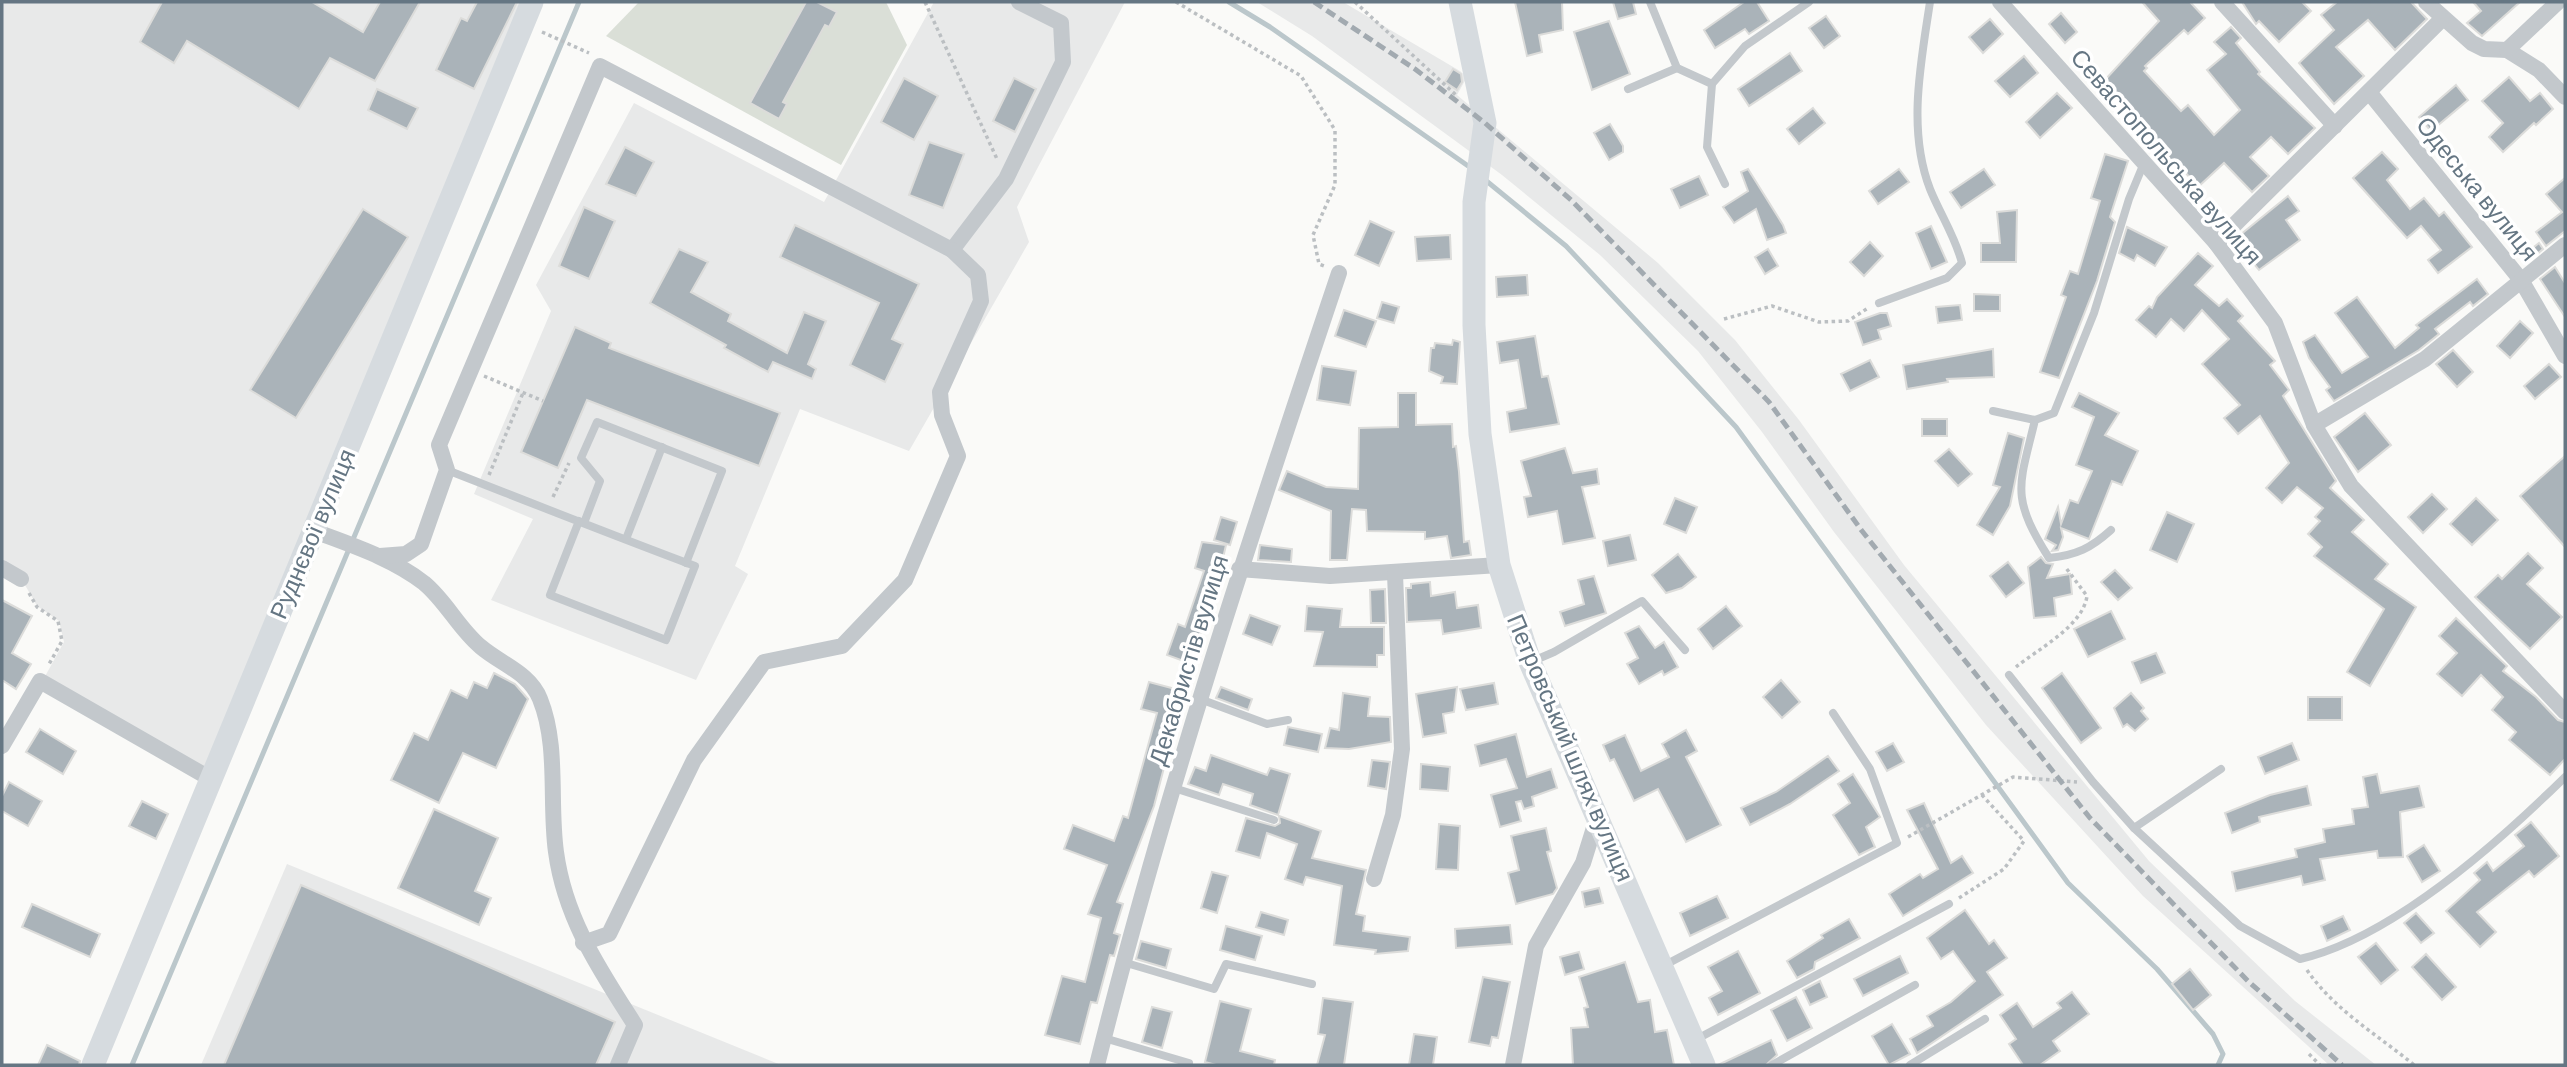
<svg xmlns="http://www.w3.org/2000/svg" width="2567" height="1067" font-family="Barlow,sans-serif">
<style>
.built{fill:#e8e9e9}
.green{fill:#dadfd7}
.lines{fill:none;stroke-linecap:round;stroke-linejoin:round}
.stream{stroke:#bbc7cb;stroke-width:5}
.building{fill:#aab3b9;stroke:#dcdcda;stroke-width:2}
.path{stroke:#bbbfc2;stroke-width:3.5;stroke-dasharray:3.5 3.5;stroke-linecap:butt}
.lane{stroke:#c3c8cc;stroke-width:8}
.street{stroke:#c3c8cc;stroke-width:16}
.secondary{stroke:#d6dbdf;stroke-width:23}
.rail{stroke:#a2aab0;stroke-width:5;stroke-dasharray:10 5;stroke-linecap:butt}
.labels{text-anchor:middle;stroke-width:7;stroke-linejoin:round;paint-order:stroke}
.street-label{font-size:24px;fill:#657683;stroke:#fff}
</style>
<rect width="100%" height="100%" fill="#fafaf8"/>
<g class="built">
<path d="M2 2H524L206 773 43 680 64 642 59 621 37 606 21 578 2 567Z"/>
<path d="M934 2H1125L1017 207 1029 242 909 451 800 409 735 566 748 574 696 680 491 600 533 519 474 494 551 311 536 285 634 103 824 202Z"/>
<path d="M1257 2H1343L1460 71 1467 77 1457 95 1658 263 1735 340 1799 420 1904 565 2149 861 2295 1001 2376 1065H2329L2143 896 1986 725 1834 532 1762 432 1698 351 1600 255 1502 175 1312 36Z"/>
<path d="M287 864 781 1065H201Z"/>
</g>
<path class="green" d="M639 2H886L907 45 841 165 606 36Z"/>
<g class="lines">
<g class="stream">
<path d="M1229 2 1270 27 1471 168"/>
<path d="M1484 179 1566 246 1736 427 2068 883 2157 969 2213 1034 2223 1054 2218 1065"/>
<path d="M132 1065 579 2"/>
</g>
</g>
<g class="building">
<path d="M162 2H312L363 32 380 2H420L375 81 330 58 299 109 187 41 174 63 140 42Z"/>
<path d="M477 2H517L474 89 436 70 461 18 467 21Z"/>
<path d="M806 2H817L837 12 829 27 825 25 783 102 787 104 779 119 750 103Z"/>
<path d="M1515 2H1562L1563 30 1539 35 1542 52 1527 56Z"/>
<path d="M1613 2H1633L1636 14 1618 19Z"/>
<path d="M1744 2H1757L1769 21 1749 34 1745 29 1715 48 1704 30Z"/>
<path d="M2142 2H2190L2205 18 2188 34 2184 30 2145 66 2147 68 2144 71 2181 111 2188 105 2214 135 2240 110 2207 70 2226 54 2214 42 2231 27 2241 38 2236 43 2260 72 2258 74 2315 128 2288 154 2271 137 2250 157 2269 176 2252 192 2224 163 2198 187 2178 164 2174 168 2149 140 2151 138 2124 109 2127 105 2104 81 2159 21Z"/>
<path d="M2242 2H2302L2311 11 2279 42 2259 21 2256 24Z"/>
<path d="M2337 2H2411L2427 19 2395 50 2368 20 2336 47 2364 76 2334 104 2299 63 2334 30 2321 15Z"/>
<path d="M2473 2H2520L2482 36 2467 23 2481 11Z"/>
<path d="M2061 13 2077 32 2065 43 2049 24Z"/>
<path d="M1826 16 1840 36 1824 48 1809 28Z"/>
<path d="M1990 19 2003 34 1983 53 1969 37Z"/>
<path d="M1609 21 1630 74 1592 90 1574 32Z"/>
<path d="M1790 53 1802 71 1749 106 1738 89Z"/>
<path d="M2024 56 2038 73 2010 97 1995 81Z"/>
<path d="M1453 69 1461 74 1462 82 1457 90 1445 82Z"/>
<path d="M2509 77 2530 101 2540 93 2553 109 2536 125 2534 123 2503 152 2489 137 2503 123 2482 101Z"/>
<path d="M904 78 938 96 914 140 881 122Z"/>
<path d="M1014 78 1036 89 1015 132 993 121Z"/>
<path d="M2456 85 2468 100 2431 131 2419 117Z"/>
<path d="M377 89 418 108 407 129 368 110Z"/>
<path d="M2057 93 2072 108 2040 138 2026 122Z"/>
<path d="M1813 108 1825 123 1799 144 1787 129Z"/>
<path d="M1610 124 1623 146V152L1609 160 1594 133Z"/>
<path d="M929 142 964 154 943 208 909 195Z"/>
<path d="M625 147 654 162 636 196 606 184Z"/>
<path d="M2382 152 2398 169 2387 180 2410 209 2424 198 2439 216 2444 212 2472 247 2438 273 2428 260 2441 250 2421 226 2407 238 2353 178Z"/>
<path d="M2105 154 2128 161 2110 217 2115 222 2097 281 2059 378 2040 372 2066 297 2061 295 2070 271 2078 274 2100 201 2091 198Z"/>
<path d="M1748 169 1783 225 1786 233 1767 240 1756 209 1734 223 1723 207 1748 191 1741 172Z"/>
<path d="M1899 169 1909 182 1878 204 1869 191Z"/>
<path d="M1984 169 1995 185 1961 208 1950 192Z"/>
<path d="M1699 176 1708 195 1680 208 1671 189Z"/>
<path d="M2565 178V231L2546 246 2536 232 2562 212 2546 194Z"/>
<path d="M2288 196 2299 211 2286 220 2300 240 2259 270 2234 240Z"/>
<path d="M584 207 615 221 589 279 559 266Z"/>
<path d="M363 209 408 237 296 418 250 390Z"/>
<path d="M2017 210 2016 262H1981V243H2000L1997 212Z"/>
<path d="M1370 221 1394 232 1379 266 1355 255Z"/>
<path d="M795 225 919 284 892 339 903 344 885 382 850 365 879 303 780 257Z"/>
<path d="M1931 226 1947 262 1931 269 1916 233Z"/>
<path d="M2127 227 2167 247 2155 266 2137 255 2134 261 2119 253Z"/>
<path d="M1450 235 1451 259 1417 261 1415 237Z"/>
<path d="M1870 242 1883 256 1864 276 1850 262Z"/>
<path d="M2539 243 2543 249 2529 261 2524 255Z"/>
<path d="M679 249 708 262 691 292 731 314 728 321 787 353 804 312 826 321 808 364 816 369 812 379 773 362 768 372 724 348 726 345 650 303Z"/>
<path d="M1768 249 1778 266 1765 274 1755 257Z"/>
<path d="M2198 253 2213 266 2195 285 2219 306 2227 299 2243 316 2238 321 2275 361 2270 365 2289 390 2283 396 2336 481 2330 488 2364 520 2352 532 2388 564 2375 579 2416 607 2370 686 2347 672 2384 609 2314 556 2322 547 2308 534 2320 521 2315 517 2323 508 2297 487 2282 503 2266 488 2289 463 2260 416 2238 434 2224 418 2240 405 2202 364 2229 339 2202 310 2184 331 2171 319 2156 337 2136 320 2149 306 2152 308 2157 297Z"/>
<path d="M2555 267 2565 283V317L2540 279Z"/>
<path d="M1527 275 1528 295 1497 297 1496 277Z"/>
<path d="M2477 279 2488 294 2473 306 2470 302 2435 329 2439 334 2419 350 2334 401 2326 390 2330 387 2309 358 2303 342 2315 335 2342 373 2368 357 2335 313 2357 297 2395 348 2419 328 2416 325Z"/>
<path d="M1974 294 2000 295V311H1974Z"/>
<path d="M1382 302 1399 307 1394 323 1377 318Z"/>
<path d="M1960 305 1962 320 1938 323 1936 307Z"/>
<path d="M1344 310 1376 321 1366 347 1335 336Z"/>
<path d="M1880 313H1887L1891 326 1878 330 1881 339 1863 345 1855 322Z"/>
<path d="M2520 321 2533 333 2510 358 2497 346Z"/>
<path d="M575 327 611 343 609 348 780 413 759 466 587 400 558 468 521 452Z"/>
<path d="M1535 336 1542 377 1548 376 1559 424 1510 432 1507 412 1526 408 1518 360 1500 363 1497 342Z"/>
<path d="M1453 340 1460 342 1457 384 1441 383 1443 377 1429 371 1431 348H1434L1435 343 1452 345Z"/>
<path d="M1993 349 1994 377 1947 379 1948 382 1907 389 1903 365Z"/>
<path d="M2453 350 2473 372 2457 387 2436 364Z"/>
<path d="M1870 360 1879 377 1850 391 1841 374Z"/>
<path d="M2549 364 2561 377 2535 399 2524 386Z"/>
<path d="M1322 366 1356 371 1350 405 1317 400Z"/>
<path d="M1398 393H1416V425L1452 424 1453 447 1456 446 1459 472 1464 542 1469 541 1471 555 1451 558 1447 536 1425 539V532L1367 531 1366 510 1352 509 1347 560H1330L1331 511 1279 490 1287 471 1326 487 1358 489 1359 428 1398 427Z"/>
<path d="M2079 393 2119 413 2105 435 2138 451 2122 485 2112 481 2089 539 2061 528 2063 537 2058 550 2052 551 2056 545 2045 539 2058 507 2061 524 2070 500 2078 503 2092 471 2076 465 2094 417 2072 407Z"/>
<path d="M2365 413 2391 445 2358 472 2334 437Z"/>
<rect x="1922" y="419" width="25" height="17"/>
<path d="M2008 433 2024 438 2010 506 1993 535 1977 525 2000 487 1993 485Z"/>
<path d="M1565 448 1573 473 1597 469 1599 484 1582 487 1595 538 1563 544 1557 511 1528 517 1524 497 1531 496 1521 461Z"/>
<path d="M1949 449 1972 474 1958 486 1935 461Z"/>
<path d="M2565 456V547L2520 496Z"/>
<path d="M2432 494 2447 509 2423 533 2408 517Z"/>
<path d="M1675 498 1697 507 1686 533 1664 524Z"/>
<path d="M2476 498 2498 520 2472 545 2450 524Z"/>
<path d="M2167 512 2194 524 2177 562 2150 550Z"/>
<path d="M1221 517 1237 522 1230 545 1214 540Z"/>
<path d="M1630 535 1636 560 1608 566 1603 541Z"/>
<path d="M1202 542 1226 545 1213 601 1189 663 1167 655 1178 624 1185 627 1204 571 1195 568Z"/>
<path d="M1260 545 1292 549 1291 562 1258 560Z"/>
<path d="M2528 553 2543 568 2527 584 2562 617 2530 649 2475 597 2498 575 2502 579Z"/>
<path d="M1678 554 1696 577 1682 588 1666 593 1652 575Z"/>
<path d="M2041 557 2046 563 2053 564 2047 578 2070 574 2072 594 2054 598 2056 616 2034 618 2028 567Z"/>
<path d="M2008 562 2024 583 2006 597 1990 576Z"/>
<path d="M2115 570 2132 588 2118 600 2101 582Z"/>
<path d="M1594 576 1606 613 1565 626 1560 612 1584 604 1578 580Z"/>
<path d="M1430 582 1431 596 1455 592 1457 608 1478 605 1481 628 1443 634 1441 620 1407 622 1406 588H1411V584Z"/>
<path d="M1385 589 1386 623H1371L1370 590Z"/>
<path d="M2 600 32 616 12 653 31 664 16 689 2 680Z"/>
<path d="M1307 606 1342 609 1340 627H1384V655H1377V667L1314 666 1323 632 1305 631Z"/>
<path d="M1726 606 1742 626 1713 649 1698 629Z"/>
<path d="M2111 611 2125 639 2088 657 2074 629Z"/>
<path d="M1250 615 1280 626 1272 645 1243 634Z"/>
<path d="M2456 618 2507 666 2503 671 2536 697 2558 720 2565 722V759L2550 775 2509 740 2516 732 2492 710 2503 697 2481 675 2462 696 2437 674 2457 653 2439 636Z"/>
<path d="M1639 626 1655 648 1664 642 1678 667 1664 675 1662 671 1639 684 1627 664 1638 658 1625 633Z"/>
<path d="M2156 653 2165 673 2141 683 2132 662Z"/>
<path d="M494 673 515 684 528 699 496 768 463 753 439 803 391 780 414 733 428 740 451 690 467 698 474 682 487 688Z"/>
<path d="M2062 673 2101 728 2081 743 2042 688Z"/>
<path d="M1781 680 1800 702 1782 718 1763 697Z"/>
<path d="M1149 682 1179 690 1167 731 1173 733 1154 806 1117 902 1123 904 1114 933 1120 935 1114 956 1110 955 1097 1003 1091 1002 1080 1044 1045 1035 1062 976 1085 982 1101 918 1088 914 1107 865 1064 849 1073 825 1114 841 1123 816 1128 818 1157 713 1141 709Z"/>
<path d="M1494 683 1498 704 1466 710 1460 689Z"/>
<path d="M1221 687 1252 699 1248 710 1216 698Z"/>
<path d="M1457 687 1454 712 1443 714 1446 733 1423 737 1416 694Z"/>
<path d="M1343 693 1370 697 1368 716 1390 717 1391 742 1349 749 1325 748 1330 728 1339 730Z"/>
<path d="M2131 693 2144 708 2141 711 2148 719 2135 731 2127 724 2123 727 2114 708Z"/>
<rect x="2308" y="697" width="34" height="23"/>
<path d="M1288 727 1322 734 1318 752 1284 745Z"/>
<path d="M40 729 76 751 63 774 26 752Z"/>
<path d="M1686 730 1697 751 1686 757 1721 825 1686 842 1658 789 1634 801 1614 759 1610 761 1603 745 1625 735 1641 771 1669 757 1662 744Z"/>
<path d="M1516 734 1527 777 1551 769 1557 788 1532 797 1534 806 1524 809 1521 801 1516 802 1521 821 1500 827 1491 795 1517 788 1506 759 1480 766 1475 745Z"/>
<path d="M1893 743 1904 762 1887 771 1876 752Z"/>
<path d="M2292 743 2299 760 2265 774 2258 757Z"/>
<path d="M1211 755 1267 775 1270 768 1290 774 1278 815 1250 805 1253 794 1223 784 1219 795 1188 784 1195 767 1206 771Z"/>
<path d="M1828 756 1839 771 1790 804 1750 825 1741 808 1776 792Z"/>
<path d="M1372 760 1390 762 1386 789 1368 786Z"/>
<path d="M1421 764 1450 767 1448 791 1420 789Z"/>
<path d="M1853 774 1880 817 1866 827 1875 847 1859 855 1833 815 1850 803 1838 784Z"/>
<path d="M2377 774 2381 793 2419 786 2424 807 2400 812 2403 857 2378 858 2377 851 2320 859 2325 880 2303 885 2301 876 2236 891 2232 872 2297 857 2295 849 2325 842 2323 829 2354 824 2352 809 2368 807 2363 777Z"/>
<path d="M9 782 42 801 28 826 2 811V796Z"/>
<path d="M2307 786 2311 805 2259 817 2260 822 2232 833 2225 813 2270 795Z"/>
<path d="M142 801 168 814 156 839 129 826Z"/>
<path d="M1924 803 1951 863 1962 856 1973 873 1903 916 1889 894 1920 874 1923 878 1938 869 1907 810Z"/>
<path d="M434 809 498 838 475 891 491 898 479 925 398 888Z"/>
<path d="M1279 816 1321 831 1312 858 1366 870 1356 914 1365 916 1363 931 1410 937 1408 951 1375 954 1376 950 1334 945 1342 886 1306 877 1303 885 1285 879 1297 844 1267 833 1260 858 1236 851 1246 818 1275 826 1280 823Z"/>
<path d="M2531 822 2559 856 2534 877 2529 871 2477 912 2496 932 2480 947 2446 911 2480 880 2474 873 2487 862 2493 871 2524 846 2515 835Z"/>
<path d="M1439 824 1460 826 1458 870 1436 869Z"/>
<path d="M1546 828 1551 851 1547 852 1557 888 1553 894 1516 904 1508 873 1519 870 1511 836Z"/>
<path d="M2424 845 2440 871 2422 882 2407 856Z"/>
<path d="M1212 872 1228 876 1217 913 1201 908Z"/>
<path d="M301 885 615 1022 596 1065H224Z"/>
<path d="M1599 888 1603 903 1585 907 1582 892Z"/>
<path d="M1717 896 1728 918 1690 936 1680 913Z"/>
<path d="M32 904 100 934 90 957 22 927Z"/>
<path d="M1965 910 1989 944 1994 940 2007 958 1987 972 2003 995 1917 1053 1910 1039 1933 1026 1927 1016 1951 1002 1975 981 1953 951 1941 959 1927 938Z"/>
<path d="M1261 912 1288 920 1284 935 1256 927Z"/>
<path d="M2416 913 2434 933 2421 943 2404 923Z"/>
<path d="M2343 916 2350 930 2327 941 2321 926Z"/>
<path d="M1849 919 1860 938 1815 962 1814 969 1797 978 1787 961 1823 938 1821 935Z"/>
<path d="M1510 925 1512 944 1456 948 1455 929Z"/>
<path d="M1226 926 1262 936 1255 960 1220 950Z"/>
<path d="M1141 941 1171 949 1166 968 1136 959Z"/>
<path d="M2376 943 2398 970 2381 984 2358 957Z"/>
<path d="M1738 951 1760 993 1718 1015 1709 998 1722 991 1708 967Z"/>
<path d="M1579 952 1584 969 1565 975 1560 957Z"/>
<path d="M2426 954 2456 987 2442 1000 2412 967Z"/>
<path d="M1900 956 1908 973 1863 996 1854 979Z"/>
<path d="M1625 962 1638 1002 1650 1000 1655 1032 1667 1030 1674 1065H1573L1571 1028 1588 1027 1584 1008 1588 1007 1579 977Z"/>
<path d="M2190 969 2211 995 2193 1010 2172 984Z"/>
<path d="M1483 977 1510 982 1498 1038 1492 1037 1490 1046 1469 1042Z"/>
<path d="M1820 981 1827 997 1810 1005 1803 990Z"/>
<path d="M2072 992 2089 1014 2053 1041 2060 1051 2040 1065H2023L2009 1044 2016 1039 2000 1015 2017 1003 2033 1027 2061 1008 2057 1003Z"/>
<path d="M1796 997 1812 1028 1787 1041 1771 1010Z"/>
<path d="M1323 998 1353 1002 1344 1065H1317L1325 1035 1318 1034Z"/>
<path d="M1220 1001 1251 1009 1240 1051 1275 1060 1274 1065H1216L1205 1062Z"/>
<path d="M1152 1007 1172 1012 1162 1048 1142 1042Z"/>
<path d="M1892 1024 1910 1054 1889 1065 1872 1036Z"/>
<path d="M1414 1034 1437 1037 1433 1065H1409Z"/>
<path d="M1771 1040 1777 1055 1766 1065H1718Z"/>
<path d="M47 1045 80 1061 79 1065H38Z"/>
</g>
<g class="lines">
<g class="path">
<path d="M925 2 997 159"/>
<path d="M1176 2 1301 76 1335 130V185L1313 235 1319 264 1324 266"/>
<path d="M1355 2 1457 96"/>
<path d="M542 32 589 53"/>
<path d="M1724 319 1772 306 1819 322 1848 321 1868 308"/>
<path d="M484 376 543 401"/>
<path d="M489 475 523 393"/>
<path d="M553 497 569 463"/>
<path d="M29 593 37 607 58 621 62 641 48 666"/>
<path d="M2016 667C2038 649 2083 626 2087 596L2066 568"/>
<path d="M1908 837 2013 777 2077 782"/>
<path d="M1959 898 2004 869 2024 841 1981 794"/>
<path d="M2307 970C2334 1010 2378 1035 2414 1065"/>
<path d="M2309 1054 2320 1065"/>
</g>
<g class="lane">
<path d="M1650 2 1677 68 1712 84"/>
<path d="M1628 89 1677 68"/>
<path d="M1725 184 1707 147 1712 84 1745 46 1809 2"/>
<path d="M1879 303 1947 278 1962 263C1955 236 1940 214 1930 189 1907 130 1921 62 1930 2"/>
<path d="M1993 411 2035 420"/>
<path d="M447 470C529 502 612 535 695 566L666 640 550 595 579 521"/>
<path d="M584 523 600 481 581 458 597 422 722 471 686 563"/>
<path d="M2111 530C2091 548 2077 555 2049 558 2010 496 2019 487 2035 420L2054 413 2094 313 2129 199 2144 163"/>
<path d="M626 539 662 447"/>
<path d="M1533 661 1554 652 1642 601 1685 650"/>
<path d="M2009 675 2093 782 2134 828 2240 926 2300 959C2391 938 2499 842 2565 777"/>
<path d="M1200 699 1267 724 1288 720"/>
<path d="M1174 788 1274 820"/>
<path d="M2134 828 2221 769"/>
<path d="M1123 962 1214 989 1226 964 1312 984"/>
<path d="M1665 965 1897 843 1870 769 1833 713"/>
<path d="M1104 1038 1189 1063"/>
<path d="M1697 1039 1949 904"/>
<path d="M1772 1065 1915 985"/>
<path d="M1910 1065 1985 1019"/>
</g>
<g class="street">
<path d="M2000 2 2216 243 2275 323 2314 425 2351 486 2565 712"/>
<path d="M2222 2 2335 126"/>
<path d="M2426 2 2472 43 2484 49 2507 50 2539 70 2565 97"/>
<path d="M2507 50 2558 2"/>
<path d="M2369 92 2521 280 2565 356"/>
<path d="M2216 243 2442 19"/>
<path d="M2314 425 2425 359 2565 245"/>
<path d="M314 531C351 545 392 558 424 583 446 601 459 629 481 647 501 664 530 673 540 699 559 746 549 802 556 852 565 919 600 970 635 1025L618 1065"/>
<path d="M380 556 406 554 421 544 447 470 439 445 600 66 952 250 1006 179 1063 62 1061 23 1019 2"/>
<path d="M2 568 21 579"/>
<path d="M1239 569 1330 576 1499 565"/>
<path d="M2 746 40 681 211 779"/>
<path d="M1374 879 1393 815 1402 749 1395 574"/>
<path d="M583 943 609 934 694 760 764 662 842 646 905 580 958 456 942 415 940 392 981 301 978 275 952 250"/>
<path d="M1097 1065C1164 797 1251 535 1339 273"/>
<path d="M1513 1065 1536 946 1583 863 1598 815"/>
</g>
<g class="secondary">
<path d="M1460 2 1485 123 1474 202V325L1480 434 1499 565 1530 662 1704 1065"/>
<path d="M93 1065 532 2"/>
</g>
<path class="rail" d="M1314 2 1415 69 1485 123 1571 200 1769 402 1862 531 2090 818 2248 981 2342 1065"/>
</g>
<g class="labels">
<g class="street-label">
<text transform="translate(2166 157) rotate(49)" y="8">Севастопольська вулиця</text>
<text transform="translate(2477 189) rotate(51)" y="8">Одеська вулиця</text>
<text transform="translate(313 534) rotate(-67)" y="8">Руднєвої вулиця</text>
<text transform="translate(1189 660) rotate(-73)" y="8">Декабристів вулиця</text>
<text transform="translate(1570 748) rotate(67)" y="8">Петровський шлях вулиця</text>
</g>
</g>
<rect width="2567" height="1067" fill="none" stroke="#657683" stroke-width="7"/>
</svg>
